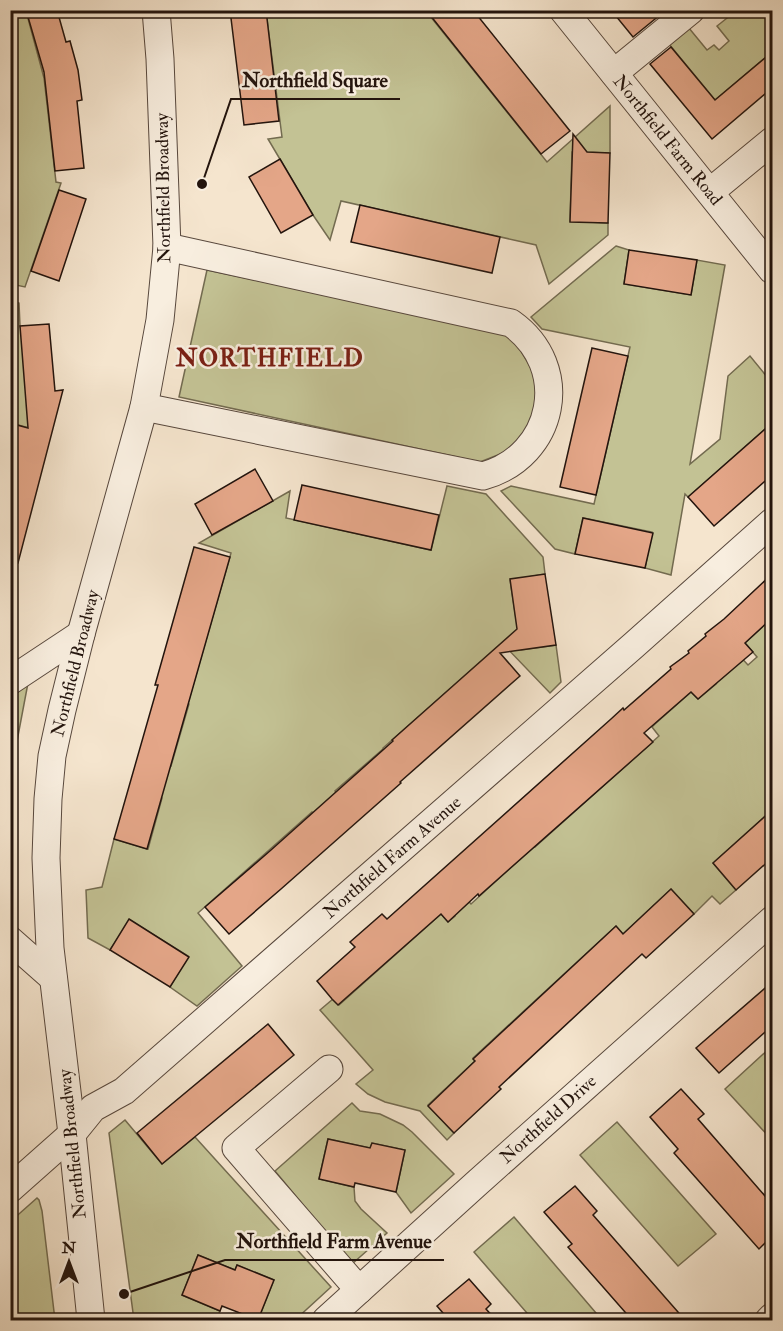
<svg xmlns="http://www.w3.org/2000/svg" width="783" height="1331" font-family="'IM FELL Double Pica',serif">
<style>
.green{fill:#c3c294;stroke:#736b50;stroke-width:1.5}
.building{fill:#e4a688;stroke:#23140d;stroke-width:1.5}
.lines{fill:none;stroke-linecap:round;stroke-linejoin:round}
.minor-casing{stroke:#58483d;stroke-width:29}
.minor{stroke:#f8eedf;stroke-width:27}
.labels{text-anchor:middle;stroke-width:5;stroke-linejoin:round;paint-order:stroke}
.street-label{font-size:18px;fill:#23140d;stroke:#f8eedf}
.district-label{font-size:24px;font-weight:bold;letter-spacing:1.5px;fill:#7a1f14;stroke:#f8eedf}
.leader{fill:none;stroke:#23140d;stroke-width:2}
.callout-dot{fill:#23140d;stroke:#f8eedf;stroke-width:2}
.callout-label{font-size:20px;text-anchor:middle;font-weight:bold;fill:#23140d;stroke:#f8eedf;stroke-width:5;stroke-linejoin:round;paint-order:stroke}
</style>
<rect width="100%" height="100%" fill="#f5e5ce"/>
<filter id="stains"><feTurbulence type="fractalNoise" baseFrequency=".00333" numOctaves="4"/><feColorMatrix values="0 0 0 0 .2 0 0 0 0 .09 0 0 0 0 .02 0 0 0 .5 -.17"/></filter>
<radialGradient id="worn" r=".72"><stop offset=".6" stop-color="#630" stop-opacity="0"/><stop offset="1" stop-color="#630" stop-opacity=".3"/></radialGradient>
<g class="green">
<path d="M11 11H26L44 78 56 182 61 183 25 287 11 284Z"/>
<path d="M266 11H426L547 162 610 106V153L572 152 570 221 608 223V235L549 284 536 245 341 201 330 240 313 215 268 139 282 137Z"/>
<path d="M736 11H772V52L715 100 664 38 684 22 707 50 714 45 719 50 729 41 717 26Z"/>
<path d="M616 246 629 250 624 284 691 295 697 260 725 265 690 464 720 439 728 376 750 356 772 383V423L688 497 685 494 671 575 645 568 652 532 583 518 575 554 555 549 501 491 511 486 594 504 630 347 542 329 531 317Z"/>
<path d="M207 270 508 333 513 337 537 379 534 415 521 438 503 453 480 462 179 397Z"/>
<path d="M11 301 19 303 20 326 51 434 18 425 11 452Z"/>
<path d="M447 486 486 494 543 557 545 574 510 580 521 650 556 645 561 682 550 693 502 643 383 748V749L335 791 338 796 316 815 312 812 198 913 242 966 197 1006 170 987 188 956 130 920 110 950 88 938 86 890 102 887 114 839 148 849 162 798 159 796 168 765 171 766 189 704 188 703 231 553 199 543 290 491 286 518 431 550Z"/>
<path d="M772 618V810L713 863 736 890 720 904 712 896 694 914 671 889 623 934 616 926 473 1058 475 1061 428 1105 454 1133 447 1140 420 1111 385 1102 368 1094 356 1084 373 1070 320 1010 333 999 339 1005 441 914 448 922 455 916 458 890 471 904 534 846 535 847 659 736 652 727 655 724 691 692 698 699 716 684 735 651 748 665 757 657 745 643Z"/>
<path d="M28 683 14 757 11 787V692Z"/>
<path d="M772 1046V1140L725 1089Z"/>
<path d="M352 1103 360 1111 380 1114 403 1125 412 1132 454 1174 411 1213 396 1192 405 1150 372 1143 370 1148 328 1139 319 1179 354 1187 355 1201 361 1209 387 1233 352 1264 275 1171Z"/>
<path d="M125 1120 162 1164 195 1137 331 1287 295 1320H258L274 1280 237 1265 235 1270 198 1255 182 1295 220 1311 216 1320H134L109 1133Z"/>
<path d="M617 1122 716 1234 678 1266 580 1155Z"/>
<path d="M37 1198 39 1200 42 1211 55 1320H11V1221Z"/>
<path d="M514 1217 602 1320H533L474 1252Z"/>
</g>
<g class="building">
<path d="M26 10H57L66 42 70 41 78 70 82 100 77 101 84 168 55 171 44 72Z"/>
<path d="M230 10H266L279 121 244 125Z"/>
<path d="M426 10H473L570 131 541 154Z"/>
<path d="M611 10H666L633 37Z"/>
<path d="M671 47 715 100 772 52V88L712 139 650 64Z"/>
<path d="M573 134 587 152 610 153 608 223 570 222Z"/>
<path d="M280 159 313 215 281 233 249 177Z"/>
<path d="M59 190 86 199 59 281 31 271Z"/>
<path d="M360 205 500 237 492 273 351 242Z"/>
<path d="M629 250 697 260 691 295 624 284Z"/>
<path d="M49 324 55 391 63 390 18 563 10 562V452L17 425 28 428 20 326Z"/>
<path d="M592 348 628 356 596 495 560 487Z"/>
<path d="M772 423V475L714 526 688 497Z"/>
<path d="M255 469 273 501 212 535 195 504Z"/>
<path d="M302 485 439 515 431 550 294 520Z"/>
<path d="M583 518 653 533 645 568 575 554Z"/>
<path d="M194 547 230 557 147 849 114 839 158 685H155Z"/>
<path d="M545 574 556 645 500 653 520 676 400 782 401 783 281 889 229 934 205 907 271 850 393 741 392 740 517 629 510 579Z"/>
<path d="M772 574V618L745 643 753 652 698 699 691 692 644 733 653 742 479 896 478 894 448 922 441 914 338 1005 332 999 317 981 355 947 350 942 382 914 387 919 611 719 623 708 624 710 671 669 670 667 689 653 688 651 706 636 705 634 724 619Z"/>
<path d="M772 810V858L736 890 713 863Z"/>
<path d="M671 889 694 914 646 958 642 954 499 1087 501 1089 454 1133 428 1106 475 1061 473 1059 616 926 623 934Z"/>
<path d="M129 919 189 957 170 987 110 950Z"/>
<path d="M772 982V1026L719 1073 696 1048Z"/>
<path d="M268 1024 294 1055 162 1164 137 1133Z"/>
<path d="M681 1089 704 1114 698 1119 772 1204V1236L759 1249 674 1153 678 1149 650 1117Z"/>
<path d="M328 1139 370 1148 372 1143 405 1150 396 1192 355 1183 354 1187 319 1179Z"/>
<path d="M575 1186 597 1211 593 1215 685 1320H632L568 1247 572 1244 544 1212Z"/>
<path d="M198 1255 235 1270 237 1265 274 1280 258 1320 222 1306 220 1311 182 1295Z"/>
<path d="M469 1279 491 1304 486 1309 496 1320H449L437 1306Z"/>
</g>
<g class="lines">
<defs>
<g id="minor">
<path d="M563 10 772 270"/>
<path d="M614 73 691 10"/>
<path d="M710 192 772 141"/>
<path d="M144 407 483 476C555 456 573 367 511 323L167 247"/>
<path d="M10 681 81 634"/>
<path d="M10 940 53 978"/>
<path d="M329 1069 236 1148 359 1290"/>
<path d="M10 1189 72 1134 93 1108 124 1091 634 645 772 522"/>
<path d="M91 1320 72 1134 50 948 46 858 48 799 52 756 62 710 81 634 144 407 160 320 167 247 160 59 156 10"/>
<path d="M326 1320 476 1184 772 920"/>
<path d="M769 1320 772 1317"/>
</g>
</defs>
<use href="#minor" class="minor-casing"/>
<use href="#minor" class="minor"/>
</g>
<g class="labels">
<g class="street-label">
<text transform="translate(668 140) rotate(51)" y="6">Northfield Farm Road</text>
<text transform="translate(163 188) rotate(-91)" y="6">Northfield Broadway</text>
<text transform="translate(75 663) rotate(-76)" y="6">Northfield Broadway</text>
<text transform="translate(392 857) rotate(-41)" y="6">Northfield Farm Avenue</text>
<text transform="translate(548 1119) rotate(-42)" y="6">Northfield Drive</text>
<text transform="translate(72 1144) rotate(-96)" y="6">Northfield Broadway</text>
</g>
<g class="district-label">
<text x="270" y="366">NORTHFIELD</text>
</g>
</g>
<path class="leader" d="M202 184L231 99H400M124 1294L225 1260H444"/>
<g class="callout-dot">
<circle cx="202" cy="184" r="6"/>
<circle cx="124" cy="1294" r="6"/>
</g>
<g class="callout-label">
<text x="315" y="87">Northfield Square</text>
<text x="334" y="1248">Northfield Farm Avenue</text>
</g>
<rect width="783" height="1331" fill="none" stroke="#f5e5ce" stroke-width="36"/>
<rect x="12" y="12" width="759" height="1307" fill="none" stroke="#23140d" stroke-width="3"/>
<rect x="18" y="18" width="747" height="1295" fill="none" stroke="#23140d" stroke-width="1.5"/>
<g transform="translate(69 1262)" stroke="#f8eedf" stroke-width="4.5" paint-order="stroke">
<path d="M0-4.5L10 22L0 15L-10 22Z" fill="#23140d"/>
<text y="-9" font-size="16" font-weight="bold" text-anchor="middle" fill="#23140d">N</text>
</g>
<rect width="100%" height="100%" filter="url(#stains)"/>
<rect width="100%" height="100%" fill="url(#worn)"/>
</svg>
